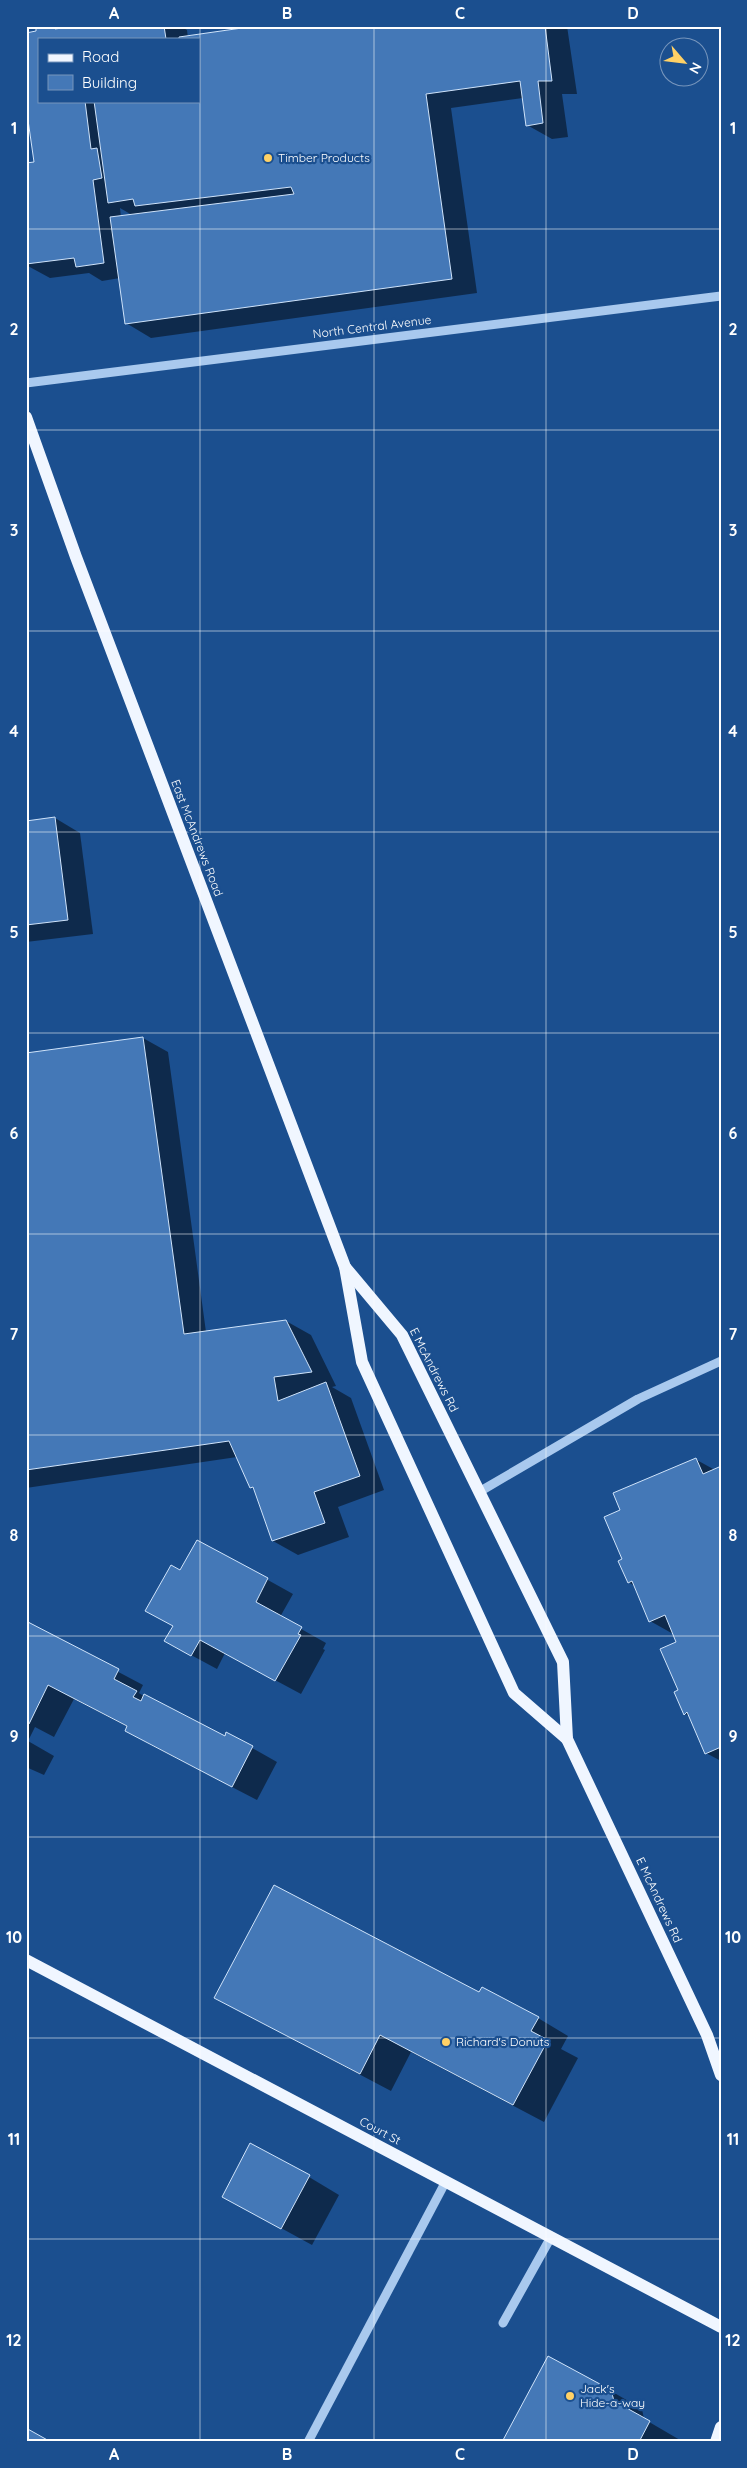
<svg xmlns="http://www.w3.org/2000/svg" width="747" height="2468" font-family="Quicksand,sans-serif">
<style>
.shadow{fill:#0007;fill-rule:evenodd}
.building{fill:#4478b7;stroke:#cfe3fa}
.lines{fill:none;stroke-linecap:round;stroke-linejoin:round}
.minor{stroke:#a9c9ee;stroke-width:9}
.major{stroke:#f0f6ff;stroke-width:12}
.grid{fill:none;stroke:#fff;stroke-width:1;stroke-opacity:0.55}
.poi-dot{fill:#ffd166;stroke:#1b4f8f;stroke-width:2}
.labels{text-anchor:middle;stroke-width:4.5;stroke-linejoin:round;paint-order:stroke}
.poi-label{font-size:12px;fill:#fff;stroke:#1b4f8f;text-anchor:start}
.street-label{font-size:12px;fill:#fff;stroke:#1b4f8f}
.neatline{fill:none;stroke:#fff;stroke-width:2}
.grid-label{font-size:16px;text-anchor:middle;font-weight:bold;fill:#fff}
</style>
<rect width="100%" height="100%" fill="#1b4f8f"/>
<g class="shadow">
<path d="M37 26H63L68 29 87 26H180L187 30 188 38 271 26H567L577 94H562L568 137 552 139 527 125 523 98 451 108 477 293 151 338 126 323 120 278 102 281 89 273 50 278 26 265V226L35 163ZM39 39H199V101H39ZM120 208 132 215 121 217Z"/>
<path d="M55 818 80 833 93 934 26 942V822Z"/>
<path d="M143 1038 168 1052 206 1332 286 1321 311 1335 336 1386 332 1387 351 1398 384 1490 338 1507 349 1537 298 1555 273 1541 255 1490 251 1487 237 1457 26 1488V1054Z"/>
<path d="M695 1459 715 1470H721V1761L706 1753 691 1717 685 1714 680 1691 678 1643 675 1635 650 1621 635 1586 628 1582 624 1560 622 1511Z"/>
<path d="M198 1541 293 1594 280 1617 326 1643 323 1649 325 1650 301 1694 225 1653 217 1669 191 1655 174 1626 181 1572Z"/>
<path d="M26 1623 143 1685 139 1693 145 1697 226 1738 227 1734 277 1762 257 1800 151 1745 126 1730 128 1727 74 1699 54 1737 35 1727 28 1741 54 1756 44 1775 26 1767Z"/>
<path d="M480 1994 538 2018 568 2036 561 2049 578 2058 544 2122 411 2052 391 2091 247 2015Z"/>
<path d="M309 2177 339 2195 312 2245 224 2197Z"/>
<path d="M611 2391 642 2409 644 2419 680 2440 679 2442H504Z"/>
</g>
<g class="building">
<path d="M36 26H55V29L77 26H164L166 39H39V101H85L91 149 97 148 102 178 93 180 104 263 76 267 74 258 26 264V163L34 162 26 106V33L36 31Z"/>
<path d="M256 26H545L552 81H538L543 123 526 126 520 81 426 94 452 279 125 324 110 217 294 194 291 187 135 206 133 199 108 203 94 101H199V39H179V37Z"/>
<path d="M55 817 68 920 26 925V821Z"/>
<path d="M143 1037 184 1334 286 1320 312 1372 274 1377 278 1401 326 1382 360 1476 314 1492 325 1523 272 1541 253 1487 250 1488 229 1441 26 1470V1053Z"/>
<path d="M696 1458 703 1474 719 1467 721 1472V1747L705 1754 687 1712 684 1715 674 1692 678 1690 660 1649 676 1642 665 1615 649 1622 632 1581 628 1583 618 1561 622 1559 604 1517 620 1510 613 1493Z"/>
<path d="M197 1540 268 1578 256 1602 302 1627 298 1634 301 1635 275 1681 200 1640 191 1656 164 1641 173 1626 145 1611 171 1565 180 1570Z"/>
<path d="M26 1621 119 1669 114 1679 137 1691 133 1697 141 1701 144 1694 225 1736 226 1732 253 1746 232 1787 125 1731 127 1726 48 1685 29 1724 26 1722Z"/>
<path d="M274 1885 479 1992 482 1987 539 2017 531 2031 548 2040 513 2105 380 2035 360 2074 214 1998Z"/>
<path d="M250 2143 310 2175 281 2229 222 2197Z"/>
<path d="M548 2356 611 2390 614 2401 650 2421 639 2442H502Z"/>
<path d="M26 2428 51 2442H26Z"/>
</g>
<g class="lines">
<g class="minor">
<path d="M26 383 721 296"/>
<path d="M479 1492 638 1399 721 1361"/>
<path d="M503 2323 551 2237"/>
<path d="M308 2442 446 2181"/>
</g>
<g class="major">
<path d="M26 417 76 557 345 1267 362 1362 514 1693 567 1739"/>
<path d="M345 1267 402 1335 563 1662 567 1739 707 2035 721 2075"/>
<path d="M26 1960 721 2327"/>
<path d="M716 2442 721 2427"/>
</g>
</g>
<path class="grid" d="M200 26V2442M374 26V2442M546 26V2442M26 229H721M26 430H721M26 631H721M26 832H721M26 1033H721M26 1234H721M26 1435H721M26 1636H721M26 1837H721M26 2038H721M26 2239H721"/>
<g class="poi-dot">
<circle cx="268" cy="158" r="5"/>
<circle cx="446" cy="2042" r="5"/>
<circle cx="570" cy="2396" r="5"/>
</g>
<g class="labels">
<g class="poi-label">
<text x="278" y="162">Timber Products</text>
<text x="456" y="2046">Richard's Donuts</text>
<text x="580" y="2393">Jack's<tspan x="580" dy="14">Hide-a-way</tspan></text>
</g>
<g class="street-label">
<text transform="translate(372 327) rotate(-7)" y="4">North Central Avenue</text>
<text transform="translate(197 838) rotate(69)" y="4">East McAndrews Road</text>
<text transform="translate(434 1370) rotate(63)" y="4">E McAndrews Rd</text>
<text transform="translate(659 1900) rotate(65)" y="4">E McAndrews Rd</text>
<text transform="translate(380 2131) rotate(28)" y="4">Court St</text>
</g>
</g>
<rect width="747" height="2468" fill="none" stroke="#1b4f8f" stroke-width="55"/>
<rect x="38" y="38" width="162" height="65" fill="#1b4f8f" stroke="#7695bc"/>
<rect x="48" y="54" width="25" height="8" fill="#f0f6ff" stroke="#7695bc"/>
<text x="82" y="62" font-size="15" fill="#ffffff">Road</text>
<rect x="48" y="75" width="25" height="15" fill="#4478b7" stroke="#7695bc"/>
<text x="82" y="88" font-size="15" fill="#ffffff">Building</text>
<g transform="translate(684 62) rotate(118)"><circle r="24" fill="#1b4f8f" stroke="#7695bc"/>
<path d="M0-4L9 19L0 12L-9 19Z" fill="#ffd166"/>
<text y="-8" font-size="14" font-weight="bold" text-anchor="middle" fill="#ffffff">N</text>
</g>
<rect x="28" y="28" width="692" height="2412" class="neatline"/>
<g class="grid-label">
<text x="114" y="19">A</text>
<text x="287" y="19">B</text>
<text x="460" y="19">C</text>
<text x="633" y="19">D</text>
<text x="14" y="134">1</text>
<text x="733" y="134">1</text>
<text x="14" y="335">2</text>
<text x="733" y="335">2</text>
<text x="14" y="536">3</text>
<text x="733" y="536">3</text>
<text x="14" y="737">4</text>
<text x="733" y="737">4</text>
<text x="14" y="938">5</text>
<text x="733" y="938">5</text>
<text x="14" y="1139">6</text>
<text x="733" y="1139">6</text>
<text x="14" y="1340">7</text>
<text x="733" y="1340">7</text>
<text x="14" y="1541">8</text>
<text x="733" y="1541">8</text>
<text x="14" y="1742">9</text>
<text x="733" y="1742">9</text>
<text x="14" y="1943">10</text>
<text x="733" y="1943">10</text>
<text x="14" y="2145">11</text>
<text x="733" y="2145">11</text>
<text x="14" y="2346">12</text>
<text x="733" y="2346">12</text>
<text x="114" y="2460">A</text>
<text x="287" y="2460">B</text>
<text x="460" y="2460">C</text>
<text x="633" y="2460">D</text>
</g>
</svg>
